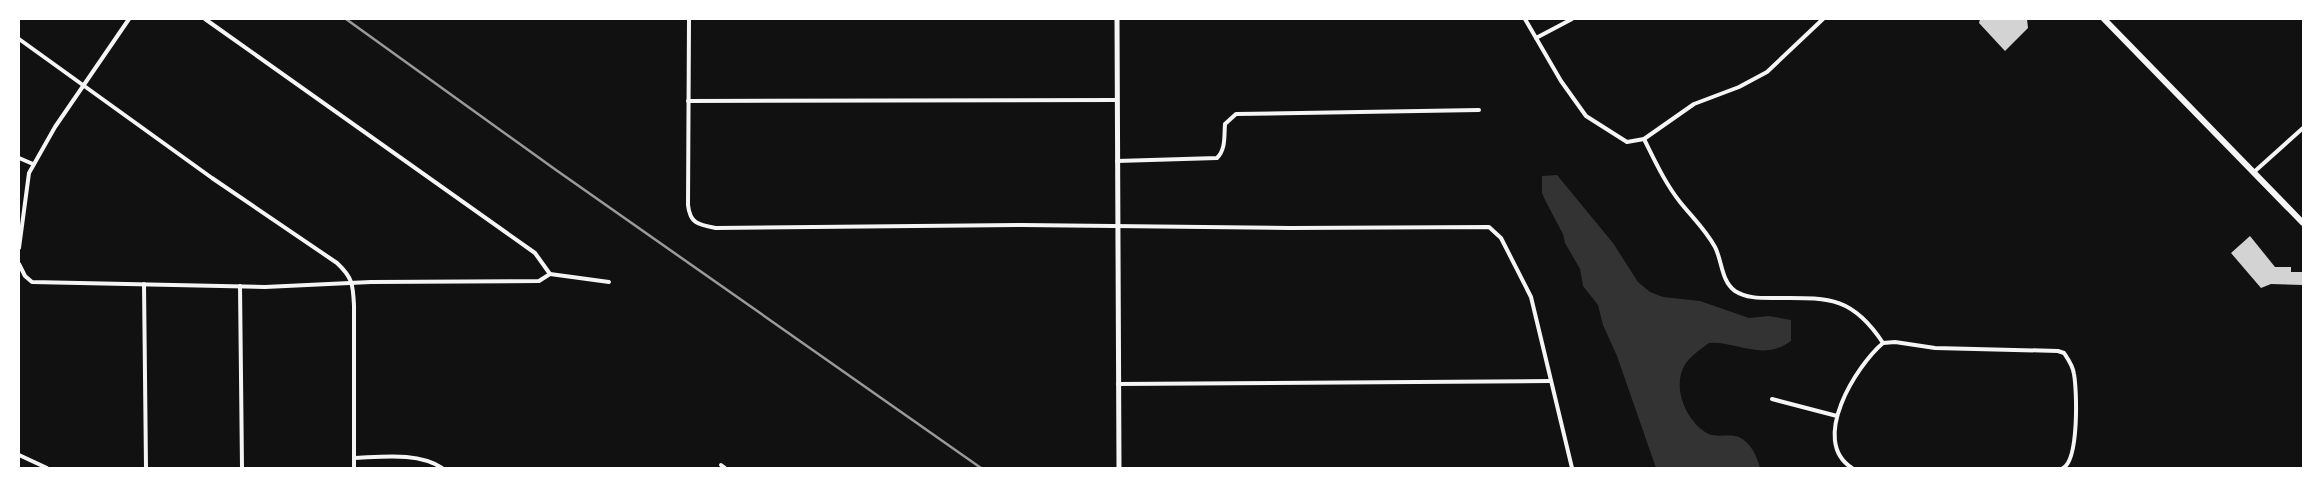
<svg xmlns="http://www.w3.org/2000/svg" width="2322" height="487" font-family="'DM Sans',sans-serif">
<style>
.water{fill:#333}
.building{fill:#d3d3d3}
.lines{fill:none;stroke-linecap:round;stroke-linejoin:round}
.minor{stroke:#f5f5f5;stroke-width:4}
.tertiary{stroke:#f5f5f5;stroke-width:5}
.primary{stroke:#f5f5f5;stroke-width:6}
.rail{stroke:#9a9a9a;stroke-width:2.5}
</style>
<rect width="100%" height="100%" fill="#111"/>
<path class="water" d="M1557 175 1613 243 1638 282 1650 292 1663 297 1700 301 1749 318 1769 316 1791 320V341C1762 362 1737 341 1709 343 1701 349 1692 355 1686 363 1671 385 1685 419 1705 432 1716 439 1728 433 1739 437 1751 443 1757 456 1760 468H1656L1617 356 1603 325 1598 305 1583 286 1580 269 1565 243 1563 234 1545 200 1542 193V176Z"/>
<g class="building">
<path d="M1980 19H2027L2028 28 2005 51 1979 23Z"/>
<path d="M2250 236 2275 267H2291V272H2303V285L2271 284 2261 288 2231 253Z"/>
</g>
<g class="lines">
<g class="minor">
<path d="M205 19 535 253 550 274"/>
<path d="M689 19 688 205C690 224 699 225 716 228L1022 225 1290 228 1489 227 1501 238 1531 297 1572 468"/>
<path d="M1525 19 1561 81 1586 116 1627 142 1644 139 1694 104 1739 87 1767 72 1823 19"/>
<path d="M1536 38 1572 19"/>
<path d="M19 39 212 178 337 263C353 278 353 285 354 306V468"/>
<path d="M688 101 1116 100"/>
<path d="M1644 139C1655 161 1665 183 1680 202 1692 217 1705 229 1715 247 1722 260 1721 281 1735 291 1746 298 1759 298 1772 298 1826 298 1851 294 1883 343"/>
<path d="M19 158 33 164"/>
<path d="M1117 161 1217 158C1226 149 1224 136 1225 124L1236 114 1479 110"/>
<path d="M2254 172 2303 128"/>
<path d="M19 248 29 173 55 127 129 19"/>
<path d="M19 264 25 276 32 282 265 287 371 282 539 281 550 274"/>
<path d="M550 274 609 282"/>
<path d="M144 284 146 468"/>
<path d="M240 286 242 468"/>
<path d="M1883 343 1895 342 1935 348 2058 351 2064 353C2068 359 2073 366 2074 374 2077 391 2079 460 2063 468"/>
<path d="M1118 384 1550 381"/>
<path d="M1772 399 1837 416"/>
<path d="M19 455 47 468"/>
<path d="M354 458C382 457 418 452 442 468"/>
<path d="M721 465 725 468"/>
<path d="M1852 468C1809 441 1856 366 1883 343"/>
</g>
<path class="tertiary" d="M1117 19 1119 468"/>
<path class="primary" d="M2104 19 2303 223"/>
<path class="rail" d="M346 19 556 170 981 468"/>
</g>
<rect width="2322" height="487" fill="none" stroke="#ffffff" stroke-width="40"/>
</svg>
